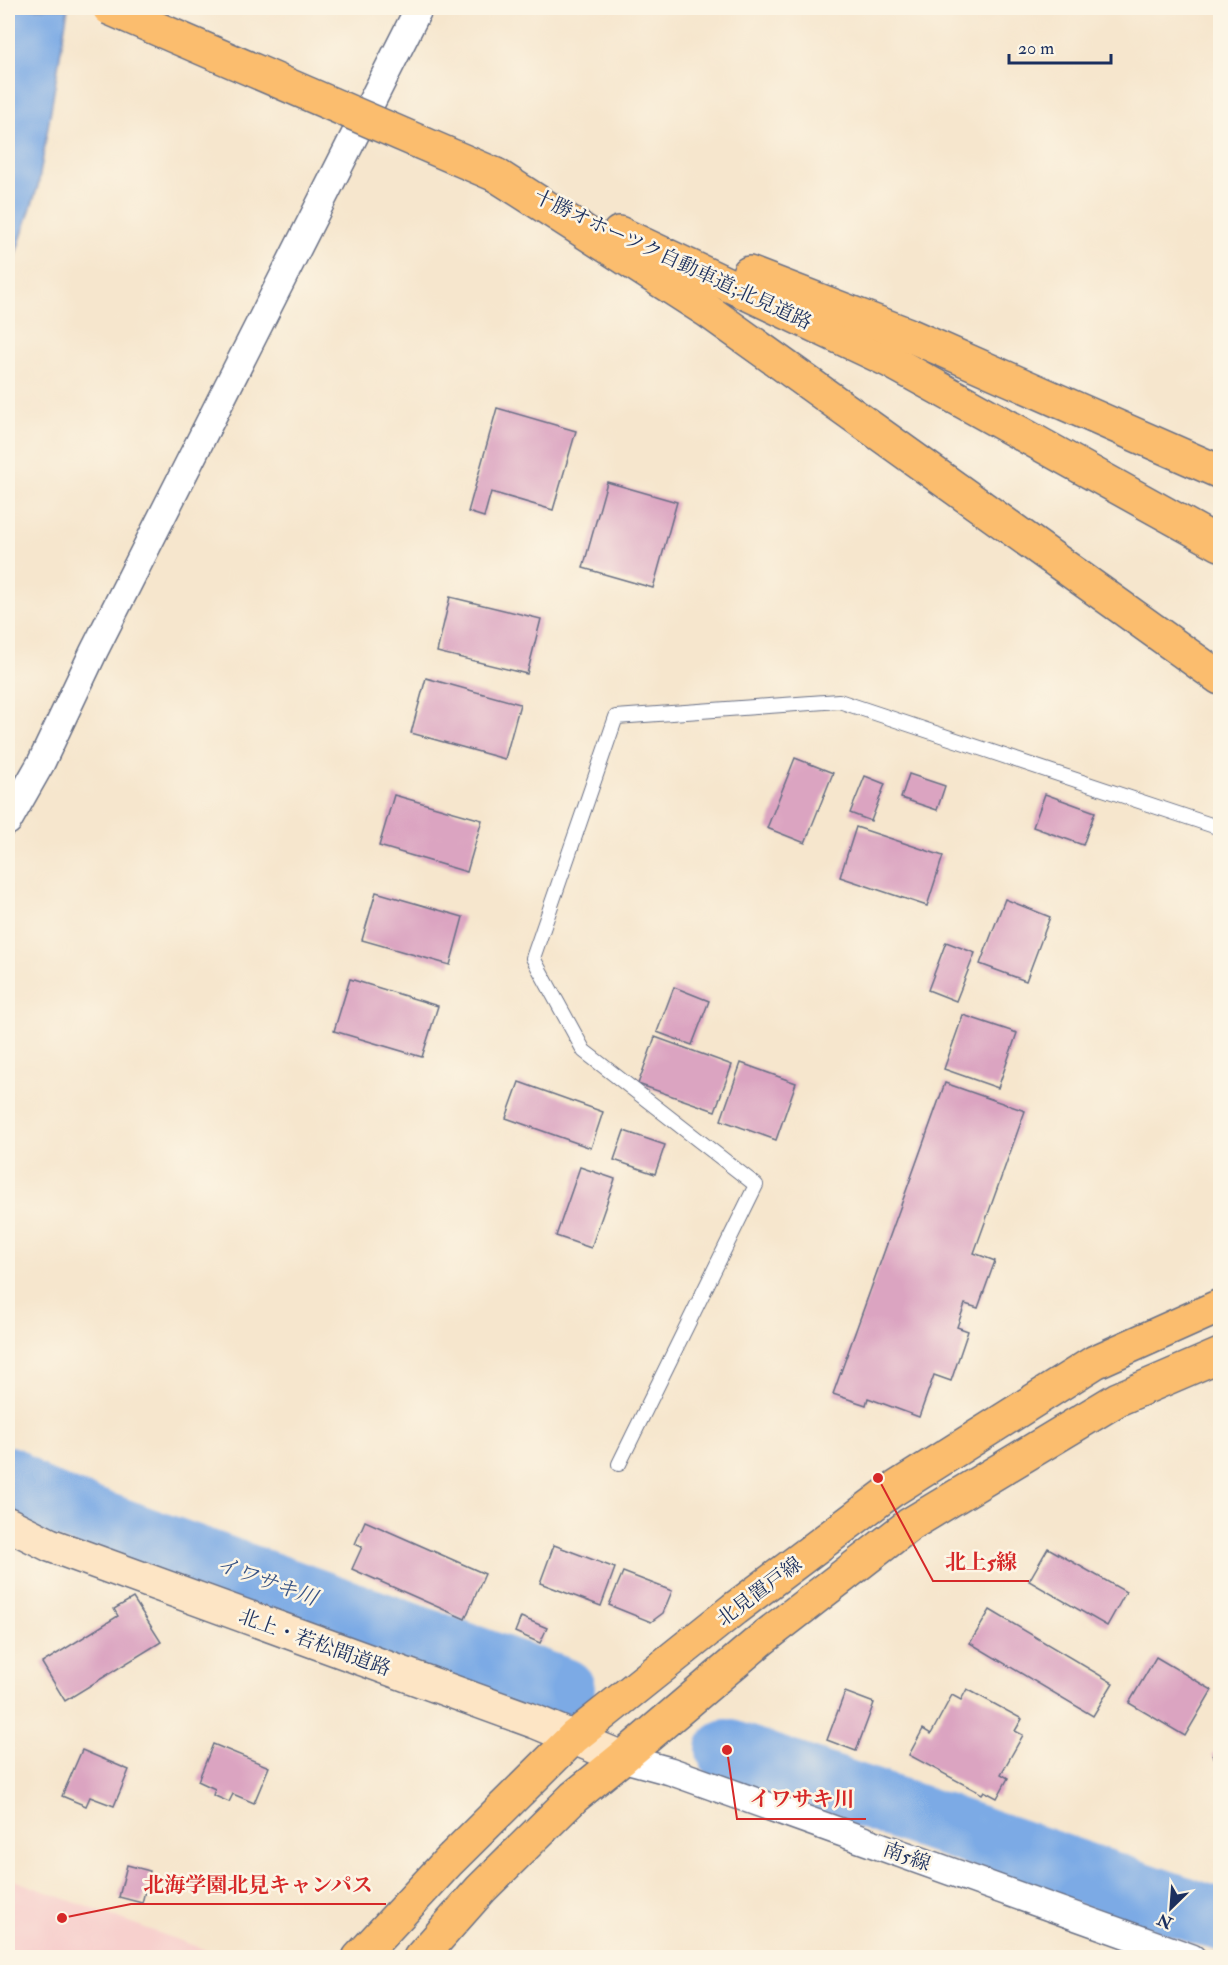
<svg xmlns="http://www.w3.org/2000/svg" width="1228" height="1965" font-family="'IM FELL Double Pica','Noto Serif JP',serif">
<style>
.built{fill:#f7d0cd}
.water{fill:#7baae5;stroke:#4b6ca2;stroke-width:1.5}
.lines{fill:none;stroke-linecap:round;stroke-linejoin:round}
.river{stroke:#7baae5;stroke-width:62}
.building{fill:#dba4c1}
.lane-casing{stroke:#686f85;stroke-width:16}
.street-casing{stroke:#686f85;stroke-width:30}
.secondary-casing{stroke:#686f85;stroke-width:36}
.primary-casing{stroke:#686f85;stroke-width:36}
.highway-casing{stroke:#686f85;stroke-width:36}
.lane{stroke:#fff;stroke-width:14}
.street{stroke:#fff;stroke-width:27}
.secondary{stroke:#fde5c5;stroke-width:33}
.primary{stroke:#fbbd6e;stroke-width:33}
.highway{stroke:#fbbd6e;stroke-width:33}
.highway-bridge-casing{stroke:#686f85;stroke-width:36;stroke-linecap:butt}
.highway-bridge{stroke:#fbbd6e;stroke-width:33}
.labels{text-anchor:middle;stroke-width:5;stroke-linejoin:round;paint-order:stroke}
.street-label{font-size:20px;fill:#1b2f5e;stroke:#fcf5e5}
.water-label{font-size:21px;font-style:italic;fill:#385486;stroke:#fcf5e5}
.leader{fill:none;stroke:#d62828;stroke-width:2}
.callout-dot{fill:#d62828;stroke:#fcf5e5;stroke-width:2}
.callout-label{font-size:21px;text-anchor:middle;font-weight:bold;fill:#d62828;stroke:#fcf5e5;stroke-width:5;stroke-linejoin:round;paint-order:stroke}
</style>
<rect width="100%" height="100%" fill="#fcf5e5"/>
<filter id="ink" filterUnits="userSpaceOnUse"><feTurbulence type="fractalNoise" baseFrequency=".0167" numOctaves="2"/><feDisplacementMap in="SourceGraphic" scale="12" xChannelSelector="R" yChannelSelector="G"/><feConvolveMatrix kernelMatrix="1 2 1 2 8 2 1 2 1" color-interpolation-filters="sRGB"/></filter>
<filter id="wash" filterUnits="userSpaceOnUse"><feTurbulence type="fractalNoise" baseFrequency=".008" numOctaves="4" result="noise"/><feDisplacementMap in="SourceGraphic" scale="24" xChannelSelector="R" yChannelSelector="G"/><feGaussianBlur stdDeviation="1.35" result="paint"/><feColorMatrix in="noise" values="0 0 0 0 0 0 0 0 0 0 0 0 0 0 0 0 0 1.4 0 .05"/><feComposite in="paint" operator="in"/></filter>
<g filter="url(#wash)">
<rect width="100%" height="100%" fill="#f6e6cd"/>
<path class="built" d="M8 1878 225 1957H8Z"/>
<path class="water" d="M8 8H68L38 186 8 277Z"/>
<g class="lines">
<g class="river">
<path d="M8 1477 37 1498 142 1537 564 1689"/>
<path d="M727 1750 1220 1920"/>
</g>
</g>
<g id="blocks">
<g class="building">
<path d="M497 408 576 431 553 510 491 492 484 517 468 512Z"/>
<path d="M607 482 677 502 653 588 583 568Z"/>
<path d="M450 597 541 619 527 674 437 652Z"/>
<path d="M426 678 520 704 505 759 411 733Z"/>
<path d="M795 758 833 773 805 843 767 828Z"/>
<path d="M909 774 945 786 937 810 901 798Z"/>
<path d="M865 776 885 784 871 821 850 813Z"/>
<path d="M1045 794 1095 812 1083 845 1033 827Z"/>
<path d="M394 795 482 820 467 872 379 846Z"/>
<path d="M856 827 943 856 927 906 840 877Z"/>
<path d="M376 892 463 917 450 965 362 940Z"/>
<path d="M1005 899 1050 917 1026 981 980 964Z"/>
<path d="M946 942 975 953 956 1001 928 990Z"/>
<path d="M350 979 438 1006 422 1057 334 1031Z"/>
<path d="M674 987 709 1001 692 1045 657 1032Z"/>
<path d="M963 1015 1017 1033 998 1088 944 1069Z"/>
<path d="M655 1037 732 1065 715 1111 638 1084Z"/>
<path d="M741 1063 796 1083 776 1140 721 1120Z"/>
<path d="M519 1082 603 1112 591 1148 506 1118Z"/>
<path d="M945 1083 1025 1111 974 1253 995 1261 978 1308 965 1304 957 1327 968 1331 951 1381 934 1375 919 1417 868 1398 866 1405 833 1394Z"/>
<path d="M624 1131 665 1145 655 1174 614 1160Z"/>
<path d="M580 1167 615 1179 591 1248 556 1236Z"/>
<path d="M365 1521 485 1574 465 1619 352 1569 362 1547 355 1544Z"/>
<path d="M554 1545 615 1568 601 1606 540 1583Z"/>
<path d="M1048 1548 1126 1592 1107 1626 1029 1581Z"/>
<path d="M623 1572 672 1591 663 1613 651 1622 609 1605Z"/>
<path d="M133 1598 161 1642 65 1701 42 1663 118 1616 114 1609Z"/>
<path d="M990 1610 1113 1683 1093 1716 970 1643Z"/>
<path d="M521 1617 547 1628 540 1643 515 1632Z"/>
<path d="M1156 1657 1212 1690 1185 1736 1129 1703Z"/>
<path d="M967 1689 1022 1719 1015 1731 1023 1735 1001 1774 1008 1778 997 1798 984 1791 982 1794 909 1755 923 1729 931 1734 952 1695 961 1700Z"/>
<path d="M845 1692 874 1703 856 1751 827 1740Z"/>
<path d="M213 1744 269 1767 254 1803 233 1794 229 1802 213 1795 215 1789 198 1781Z"/>
<path d="M1220 1747V1764L1212 1755Z"/>
<path d="M82 1750 129 1770 114 1806 90 1797 86 1806 62 1796Z"/>
<path d="M127 1865 150 1871 142 1903 119 1897Z"/>
</g>
</g>
</g>
<g filter="url(#ink)">
<use href="#blocks" fill-opacity="0" stroke="#686f85" stroke-width="1.5"/>
<g class="lines">
<defs>
<path id="lane" d="M619 1464 756 1185 584 1051 533 958 616 717 839 701 1220 828"/>
<g id="street">
<path d="M8 821 41 763 94 651 419 8"/>
<path d="M622 1758 670 1771 1192 1958"/>
</g>
<path id="secondary" d="M8 1524 50 1545 536 1722 622 1758"/>
<g id="primary">
<path d="M359 1958 448 1862 574 1737 734 1609 891 1491 1095 1362 1220 1306"/>
<path d="M420 1958 481 1889 574 1797 622 1758 762 1639 909 1525 1118 1399 1220 1355"/>
</g>
<g id="highway">
<path d="M496 175 708 311 1220 678"/>
<path d="M619 233 890 361 1220 544"/>
<path d="M749 273 909 335 1220 472"/>
</g>
</defs>
<use href="#lane" class="lane-casing"/>
<use href="#street" class="street-casing"/>
<use href="#secondary" class="secondary-casing"/>
<use href="#primary" class="primary-casing"/>
<use href="#highway" class="highway-casing"/>
<use href="#lane" class="lane"/>
<use href="#street" class="street"/>
<use href="#secondary" class="secondary"/>
<use href="#primary" class="primary"/>
<use href="#highway" class="highway"/>
<defs>
<path id="highway-bridge" d="M109 8 496 175"/>
</defs>
<use href="#highway-bridge" class="highway-bridge-casing"/>
<use href="#highway-bridge" class="highway-bridge"/>
</g>
</g>
<g class="labels">
<g class="street-label">
<text transform="translate(673 259) rotate(25)" y="7">十勝オホーツク自動車道;北見道路</text>
<text transform="translate(759 1591) rotate(-37)" y="7">北見置戸線</text>
<text transform="translate(315 1642) rotate(20)" y="7">北上・若松間道路</text>
<text transform="translate(907 1856) rotate(20)" y="7">南5線</text>
</g>
<g class="water-label">
<text transform="translate(267 1581) rotate(20)" y="7">イワサキ川</text>
</g>
</g>
<path class="leader" d="M878 1478L933 1581H1029M727 1750L737 1819H866M62 1918L131 1904H386"/>
<g class="callout-dot">
<circle cx="878" cy="1478" r="6"/>
<circle cx="727" cy="1750" r="6"/>
<circle cx="62" cy="1918" r="6"/>
</g>
<g class="callout-label">
<text x="981" y="1569">北上5線</text>
<text x="802" y="1806">イワサキ川</text>
<text x="258" y="1892">北海学園北見キャンパス</text>
</g>
<rect width="1228" height="1965" fill="none" stroke="#fcf5e5" stroke-width="30"/>
<g transform="translate(1171 1908) rotate(205)" stroke="#fcf5e5" stroke-width="4.5" paint-order="stroke">
<path d="M0-4.5L10 22L0 15L-10 22Z" fill="#1b2f5e"/>
<text y="-9" font-size="16" font-weight="bold" text-anchor="middle" fill="#1b2f5e">N</text>
</g>
<path d="M1009 54v9h102v-9" fill="none" stroke="#1b2f5e" stroke-width="3"/>
<text x="1018" y="54" font-size="18" fill="#1b2f5e" stroke="#fcf5e5" stroke-width="4.5" paint-order="stroke">20 m</text>
</svg>
